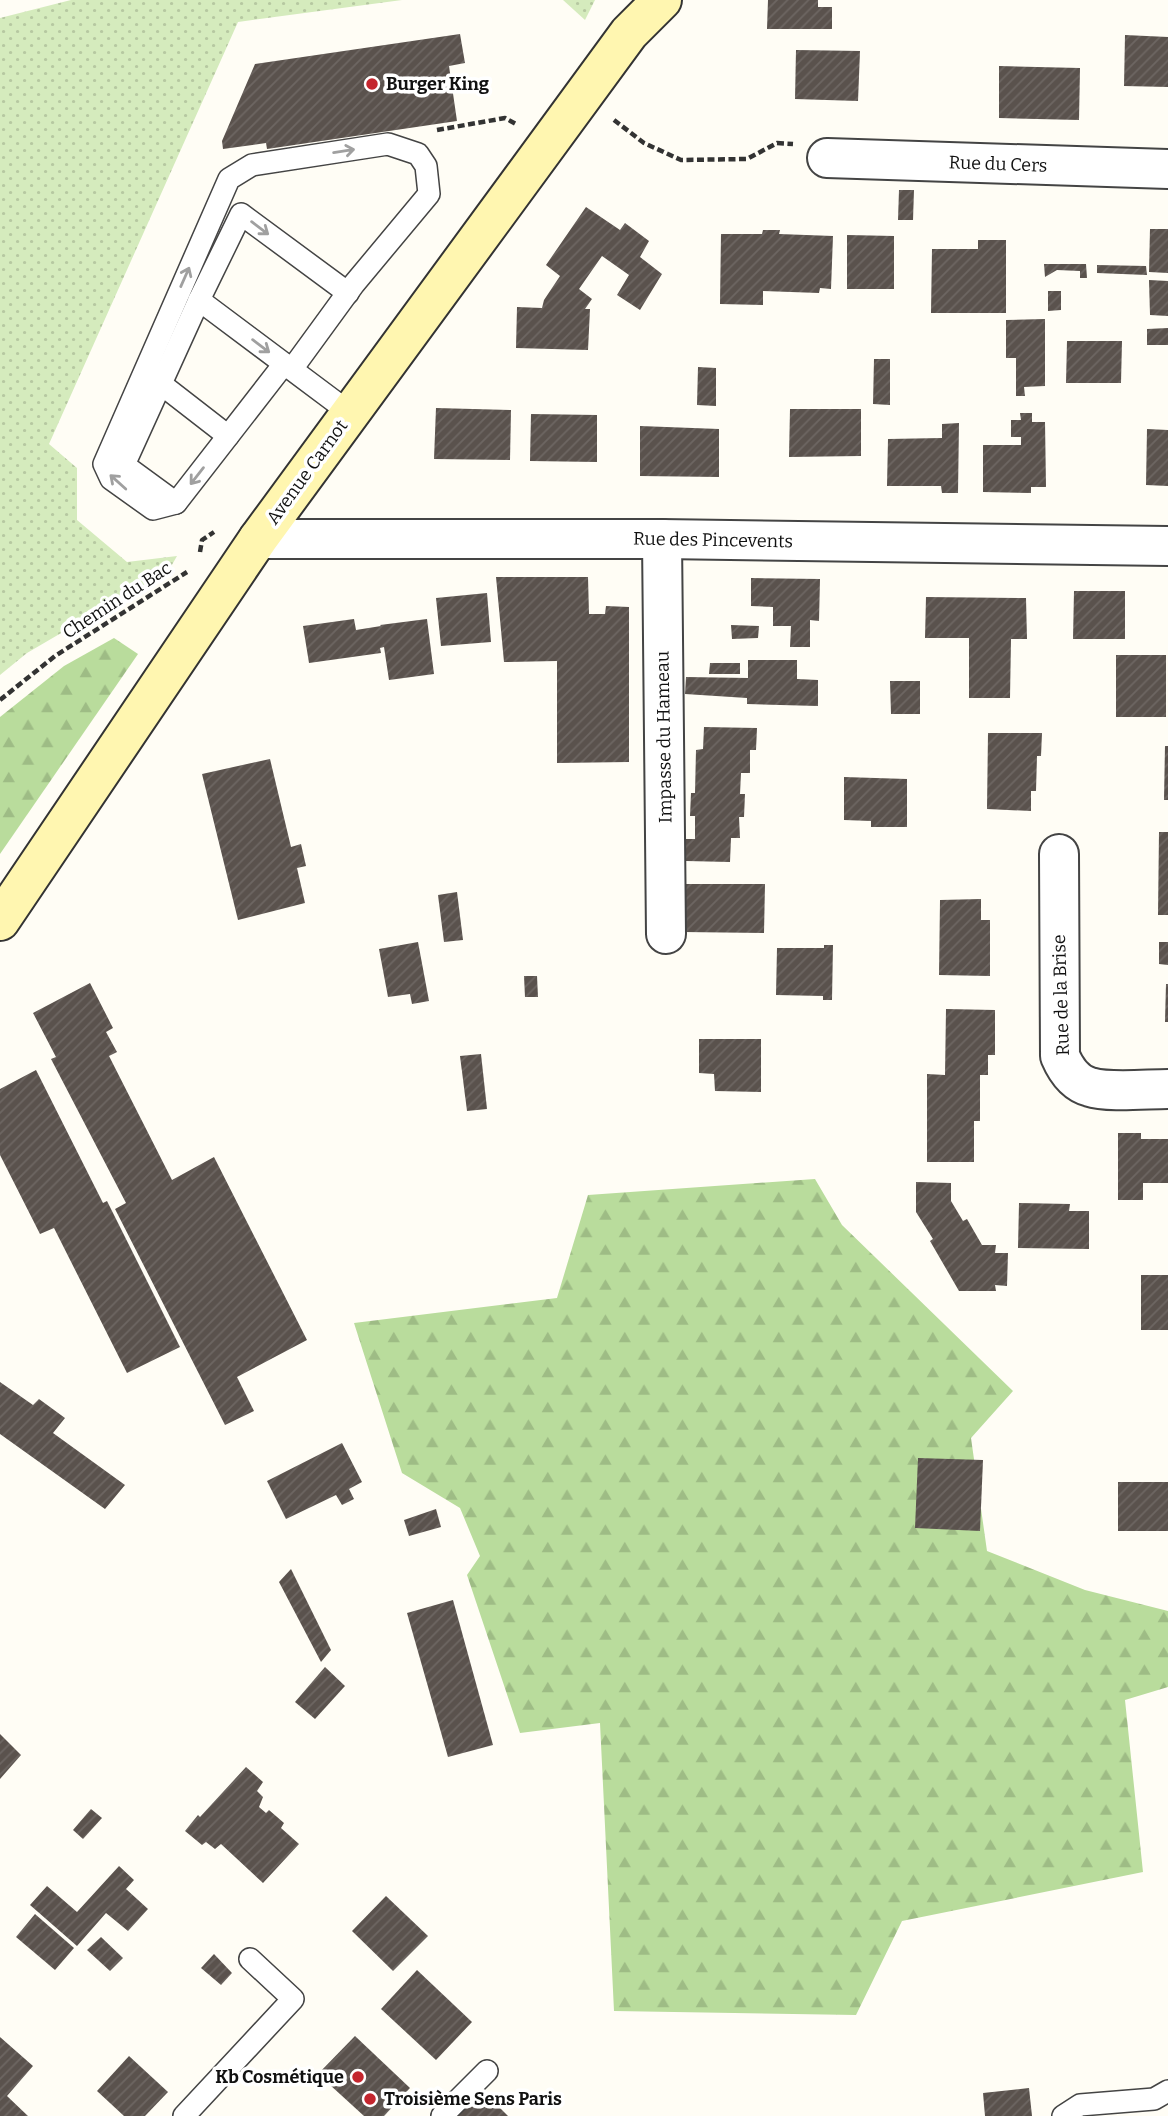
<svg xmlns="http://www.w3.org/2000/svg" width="1168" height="2116" font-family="Bitter,serif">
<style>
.grass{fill:url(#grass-dots)}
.forest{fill:url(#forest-firs)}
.building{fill:url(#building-hatch)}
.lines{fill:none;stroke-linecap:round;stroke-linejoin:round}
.service-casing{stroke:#444;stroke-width:24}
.minor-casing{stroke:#444;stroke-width:42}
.secondary-casing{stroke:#333;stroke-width:42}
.path{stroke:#333;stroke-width:4.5;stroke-dasharray:7 3.5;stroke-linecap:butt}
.service{stroke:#fff;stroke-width:21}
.minor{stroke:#fff;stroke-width:38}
.secondary{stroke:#fff6b0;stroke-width:38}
.oneway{stroke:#a0a0a0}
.poi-dot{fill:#c4262e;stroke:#fff;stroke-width:2.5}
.labels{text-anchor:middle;stroke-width:7;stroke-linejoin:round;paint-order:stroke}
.poi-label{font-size:18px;font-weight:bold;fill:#111;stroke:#fff;text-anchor:start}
.street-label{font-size:18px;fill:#111;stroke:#fff}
</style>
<defs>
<pattern id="grass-dots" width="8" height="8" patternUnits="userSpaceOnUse" patternTransform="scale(1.75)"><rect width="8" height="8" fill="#d5ebbd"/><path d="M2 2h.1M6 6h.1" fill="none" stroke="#b6c8a1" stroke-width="1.8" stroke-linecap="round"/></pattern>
<pattern id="forest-firs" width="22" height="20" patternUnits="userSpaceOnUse" patternTransform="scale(1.75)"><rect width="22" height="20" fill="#b9dc9c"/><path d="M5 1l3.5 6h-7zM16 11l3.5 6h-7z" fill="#9ebc85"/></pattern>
<pattern id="building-hatch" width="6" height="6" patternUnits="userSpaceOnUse" patternTransform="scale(1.75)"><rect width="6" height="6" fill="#5a524d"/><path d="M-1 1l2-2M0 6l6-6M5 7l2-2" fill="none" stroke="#6d6662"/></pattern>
</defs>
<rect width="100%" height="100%" fill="#fffdf5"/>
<g class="grass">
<path d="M71 0H402L238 22 49 444 77 468V520L127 562 177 556 169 570 27 653 0 675V18Z"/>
<path d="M563 0H595L585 20Z"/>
</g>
<g class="forest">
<path d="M114 638 138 654 0 854V717L64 666Z"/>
<path d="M815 1179 842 1225 1013 1391 971 1438 987 1551 1085 1590 1168 1611V1687L1125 1700 1143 1872 902 1921 856 2015 614 2011 600 1723 520 1733 467 1575 480 1556 460 1508 402 1473 354 1323 557 1298 588 1195Z"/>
</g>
<g class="building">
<path d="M768 0H818V7H832V29H767Z"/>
<path d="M460 34 465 63 449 66 457 121 267 149 266 143 223 149 222 141 255 64Z"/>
<path d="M1125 35 1168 37V87L1124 86Z"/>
<path d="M796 50 860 51 858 101 795 99Z"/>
<path d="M999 66 1080 68 1079 120 999 118Z"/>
<path d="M899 190H914L913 220H898Z"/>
<path d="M586 207 620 230 625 223 649 241 640 257 662 274 640 310 617 295 629 275 602 256 579 289 592 299 585 309H590L588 350 516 348 517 307 542 308 544 300 560 276 546 265Z"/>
<path d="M1150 229H1168V273L1149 272Z"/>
<path d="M763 230H780L779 234 833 236 831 289 820 288 819 293 763 291V305L720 304 721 234H762Z"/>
<path d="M847 235 894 236V289H847Z"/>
<path d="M978 240H1006V313H931L932 249H978Z"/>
<path d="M1044 264H1086L1087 278H1080V271L1057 270 1045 277Z"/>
<path d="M1097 265 1146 266 1147 275 1097 273Z"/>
<path d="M1149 280 1168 281V316L1150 315Z"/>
<path d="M1048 291H1061V310L1048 311Z"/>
<path d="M1045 319V386L1024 387 1025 396H1016V358H1006V320Z"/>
<path d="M1168 328V345H1147V329Z"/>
<path d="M1067 341H1122L1121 383H1066Z"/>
<path d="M874 359H890V405L873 404Z"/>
<path d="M698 367 716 368V406L697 405Z"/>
<path d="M436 408 511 410 510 460 434 459Z"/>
<path d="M790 409H861V456L789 457Z"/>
<path d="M1020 413H1032V422H1045L1046 487H1031V493L983 492V445H1021V437H1011V420H1021Z"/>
<path d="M531 414 597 415V462L530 461Z"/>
<path d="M959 423 958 493H942L941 486H887L888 439 942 438V424Z"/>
<path d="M640 426 719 429V477L640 476Z"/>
<path d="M1147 429 1168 430V486L1146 485Z"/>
<path d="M496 577H588L589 614H605L606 606 629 607V762L557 763V661L504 662Z"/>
<path d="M751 578 820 579 819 621 810 620V647H790L791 626H773V607L751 606Z"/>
<path d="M1074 591H1125V639H1073Z"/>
<path d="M487 593 491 642 441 646 436 598Z"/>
<path d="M926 597 1026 598 1027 639H1011L1010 698H969V638H925Z"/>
<path d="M354 619 356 630 381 626 380 625 427 619 434 674 389 680 384 647 380 648 381 653 309 663 303 626Z"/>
<path d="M731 625 759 626 758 638 732 639Z"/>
<rect x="1116" y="655" width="50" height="62"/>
<path d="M748 660H797V679L818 680V706L747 704V698L685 694 686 677 748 678Z"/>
<path d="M710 663H740V674H709Z"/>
<path d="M890 681H920V714H891Z"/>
<path d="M704 727 757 728 756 750H750V773H741L740 794H745L744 817H739L740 838H731L730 862 686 861V839H695V816H690L691 793H695L696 750 703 749Z"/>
<path d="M988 733H1042L1041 756H1037L1036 791H1031V811L987 809Z"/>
<path d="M1165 746H1168V800H1164Z"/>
<path d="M270 759 291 847 301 844 306 866 297 868 305 903 238 920 202 774Z"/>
<path d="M844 777 907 779V827H871V821L844 820Z"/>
<path d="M1159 832H1168V915H1158Z"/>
<path d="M685 884H765L764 933 683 932Z"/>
<path d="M457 892 463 940 444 942 438 895Z"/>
<path d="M981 899V920H990V976L939 975 940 900Z"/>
<path d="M418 942 429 1001 412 1004 410 994 388 997 379 949Z"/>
<path d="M1159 942H1168V965L1159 964Z"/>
<path d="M824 945H833L832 1000H823V996L776 995 777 948H824Z"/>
<path d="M524 976H537L538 997H525Z"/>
<path d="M90 983 113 1028 106 1032 117 1052 109 1056 172 1180 214 1157 307 1340 237 1377 254 1411 225 1425 115 1209 126 1203 51 1059 56 1057 33 1013Z"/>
<path d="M1166 984H1168V1022H1165Z"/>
<path d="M946 1009 995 1010V1055H988V1075H980V1121H974V1162H927V1074L945 1075Z"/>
<path d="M699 1039H761V1092L715 1091 714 1074 699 1073Z"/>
<path d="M481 1054 487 1109 467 1111 460 1056Z"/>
<path d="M36 1070 103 1203 107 1201 180 1347 127 1373 54 1228 40 1234 0 1155V1089Z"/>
<path d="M1118 1133H1141V1139H1168V1183H1143V1200H1118Z"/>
<path d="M916 1182 951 1183V1201L963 1221 967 1219 982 1245H996L995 1253H1008L1007 1286 995 1285 996 1291H959L930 1241 933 1239 916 1212Z"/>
<path d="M1019 1203 1070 1204 1069 1211H1089V1249L1018 1248Z"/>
<rect x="1141" y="1275" width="27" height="55"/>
<path d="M0 1382 33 1405 39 1399 65 1418 53 1433 125 1485 105 1509 0 1434Z"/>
<path d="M342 1443 362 1482 349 1489 354 1499 342 1505 336 1495 286 1519 267 1481Z"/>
<path d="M918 1458 983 1460 980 1531 915 1528Z"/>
<rect x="1118" y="1482" width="50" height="49"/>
<path d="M436 1509 441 1527 409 1536 404 1520Z"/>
<path d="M291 1569 331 1650 321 1662 279 1582Z"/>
<path d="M453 1600 493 1745 448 1757 407 1613Z"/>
<path d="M325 1667 345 1686 315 1719 295 1702Z"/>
<path d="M0 1734 21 1755 0 1779Z"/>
<path d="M246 1767 263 1782 257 1791 263 1797 259 1807 266 1813 269 1810 284 1823 281 1828 299 1844 263 1883 221 1844 215 1849 206 1842 202 1845 185 1831 198 1815 200 1817Z"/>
<path d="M91 1809 102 1818 83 1839 73 1830Z"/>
<path d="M119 1866 134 1880 126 1889 148 1909 128 1931 106 1913 77 1946 30 1905 47 1886 77 1912Z"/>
<path d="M386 1896 428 1936 393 1971 352 1931Z"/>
<path d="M35 1914 74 1948 55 1970 16 1937Z"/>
<path d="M101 1937 123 1958 110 1971 87 1950Z"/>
<path d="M214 1954 232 1973 221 1985 201 1968Z"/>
<path d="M417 1970 472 2022 436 2060 381 2009Z"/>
<path d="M355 2036 410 2088 384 2116H364L318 2074Z"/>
<path d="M0 2037 33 2066 7 2096 28 2116H0Z"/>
<path d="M129 2056 168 2092 145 2116H124L97 2091Z"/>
<path d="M1029 2088 1032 2116H985L983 2093Z"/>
<path d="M483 2091 508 2116H458Z"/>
</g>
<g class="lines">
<defs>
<g id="service">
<path d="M199 300 350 413"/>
<path d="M284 364 176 503 124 465 199 300 241 214 348 293"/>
<path d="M161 384 228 436"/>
<path d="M176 503 153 509 111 479 104 464 229 179 252 165 388 144 418 154 426 166 429 194 354 284 292 369"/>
<path d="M184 2116 293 1999 250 1959"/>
<path d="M442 2116 487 2071"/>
<path d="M1063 2116 1080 2105 1154 2099 1168 2091"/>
</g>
<g id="minor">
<path d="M827 158 1168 169"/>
<path d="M258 539H662L1168 546"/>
<path d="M662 539 666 934"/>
<path d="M1059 854 1060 1056C1066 1070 1075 1083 1090 1087 1108 1093 1147 1089 1168 1089"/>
</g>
<path id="secondary" d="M0 921 258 539 629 33 662 0"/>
</defs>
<use href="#service" class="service-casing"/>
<use href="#minor" class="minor-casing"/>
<use href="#secondary" class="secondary-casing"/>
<g class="path">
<path d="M614 120 644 143 681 160 747 159 777 143 793 144"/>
<path d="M437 130 505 118 516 124"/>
<path d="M200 552 202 540 214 532"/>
<path d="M0 700 55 656 187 572"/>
</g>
<use href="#service" class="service"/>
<use href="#minor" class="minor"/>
<use href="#secondary" class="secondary"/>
</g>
<defs><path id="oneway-shaft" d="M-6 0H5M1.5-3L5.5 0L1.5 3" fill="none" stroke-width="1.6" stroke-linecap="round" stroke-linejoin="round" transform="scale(1.75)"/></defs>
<g class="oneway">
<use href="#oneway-shaft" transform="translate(344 151) rotate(-9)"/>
<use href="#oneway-shaft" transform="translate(260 228) rotate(37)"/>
<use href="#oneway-shaft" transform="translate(185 277) rotate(-66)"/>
<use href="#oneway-shaft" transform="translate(261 346) rotate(37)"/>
<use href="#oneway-shaft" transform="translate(197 476) rotate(128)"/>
<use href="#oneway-shaft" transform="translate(118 482) rotate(-138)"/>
</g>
<g class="poi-dot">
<circle cx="372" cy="84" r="7"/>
<circle cx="358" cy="2077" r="7"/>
<circle cx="370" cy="2099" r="7"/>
</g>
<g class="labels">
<g class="poi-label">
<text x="386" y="90">Burger King</text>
<text x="344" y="2083" text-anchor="end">Kb Cosmétique</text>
<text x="384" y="2105">Troisième Sens Paris</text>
</g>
<g class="street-label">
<text transform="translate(998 164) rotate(2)" y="6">Rue du Cers</text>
<text transform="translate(307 472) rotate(-54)" y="6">Avenue Carnot</text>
<text transform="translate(713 540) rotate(1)" y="6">Rue des Pincevents</text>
<text transform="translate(117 600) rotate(-33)" y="6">Chemin du Bac</text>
<text transform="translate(664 737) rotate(-91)" y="6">Impasse du Hameau</text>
<text transform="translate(1061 995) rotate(-92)" y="6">Rue de la Brise</text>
</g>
</g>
</svg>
